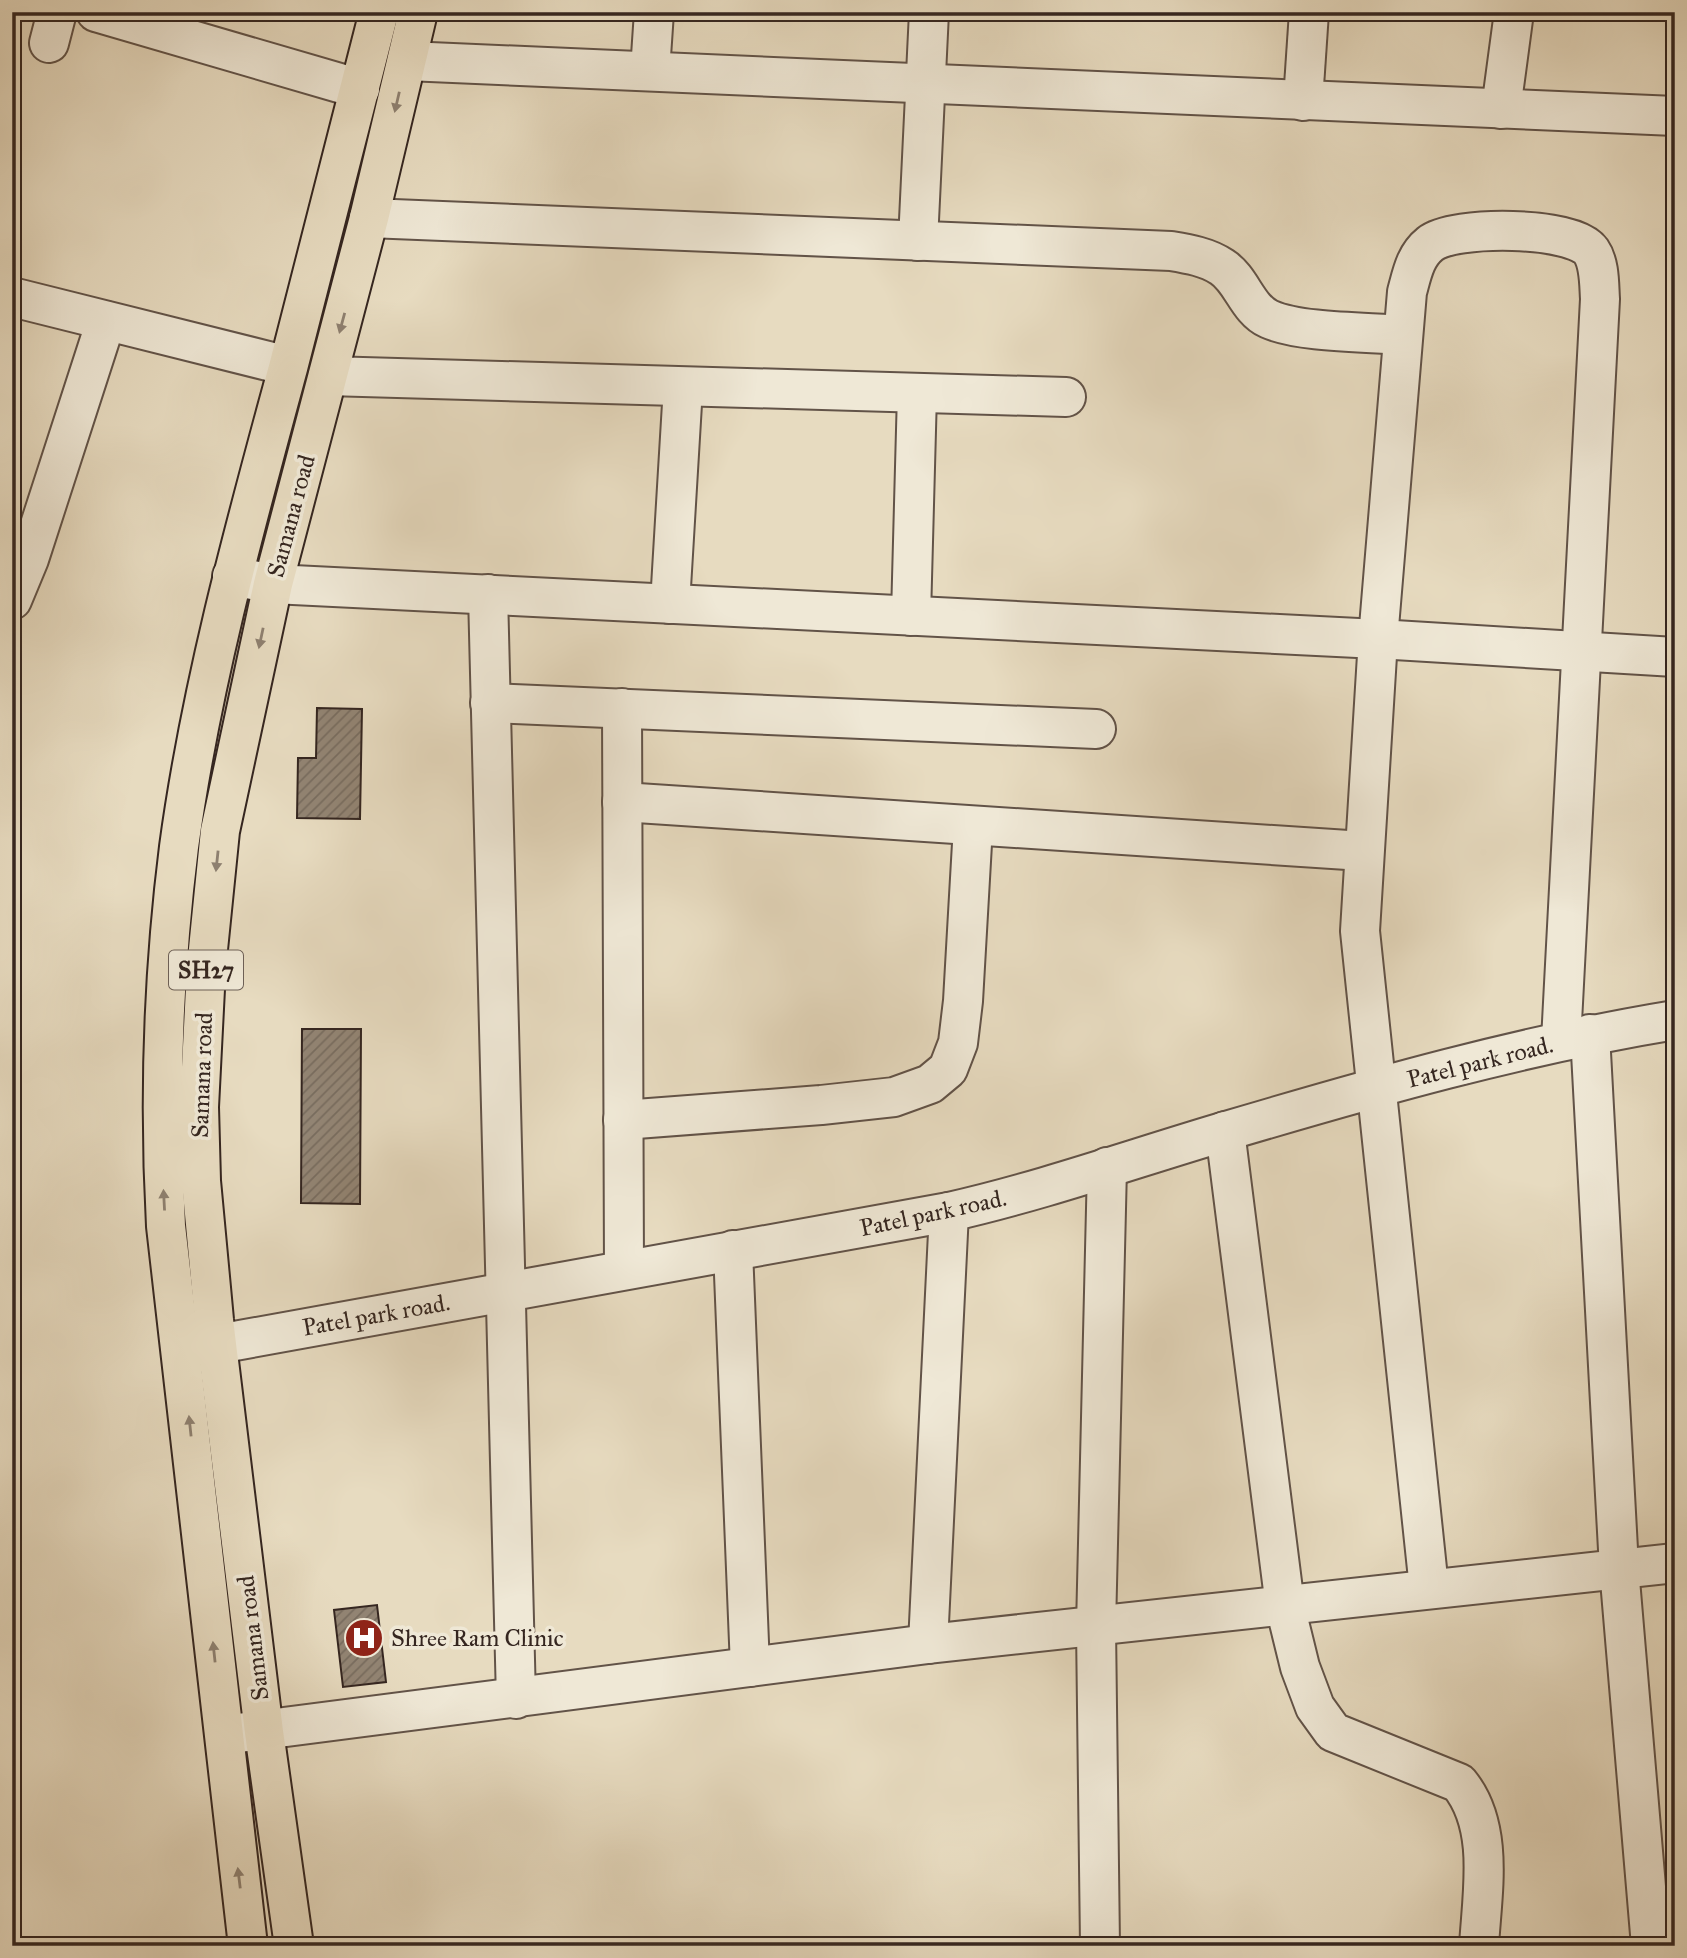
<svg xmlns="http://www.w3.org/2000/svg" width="1687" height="1958" font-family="'IM FELL Great Primer',serif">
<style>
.building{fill:url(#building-hatch);stroke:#352620;stroke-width:2}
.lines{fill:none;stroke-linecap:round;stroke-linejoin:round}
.minor-casing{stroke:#625348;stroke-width:42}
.major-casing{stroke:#352620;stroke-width:42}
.minor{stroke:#efe8d6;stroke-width:38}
.major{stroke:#e7dbc0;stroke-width:38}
.oneway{fill:#8e8070}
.labels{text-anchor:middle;stroke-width:7;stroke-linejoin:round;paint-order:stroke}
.shield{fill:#efe8d6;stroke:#6d6057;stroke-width:2}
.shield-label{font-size:23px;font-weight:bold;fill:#352620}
.street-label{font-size:24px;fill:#352620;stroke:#efe8d6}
.poi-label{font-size:24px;fill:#352620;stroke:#efe8d6;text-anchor:start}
</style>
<defs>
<pattern id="building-hatch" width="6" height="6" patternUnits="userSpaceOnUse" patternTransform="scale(1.75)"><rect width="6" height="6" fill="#928473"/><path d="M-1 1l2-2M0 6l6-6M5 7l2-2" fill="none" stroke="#786c5e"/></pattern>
</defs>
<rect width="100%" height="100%" fill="#e7dbc0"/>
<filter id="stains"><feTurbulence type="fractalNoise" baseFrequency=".00286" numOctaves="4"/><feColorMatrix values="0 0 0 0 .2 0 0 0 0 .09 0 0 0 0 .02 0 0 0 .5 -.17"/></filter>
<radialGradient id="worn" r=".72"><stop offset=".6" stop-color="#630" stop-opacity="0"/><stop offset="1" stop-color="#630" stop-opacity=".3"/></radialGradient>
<g class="building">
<path d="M317 708 362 709 360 819 297 818 298 758H316Z"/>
<path d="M302 1029H361L360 1204 301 1203Z"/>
<path d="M377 1605 386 1682 343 1687 334 1610Z"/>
</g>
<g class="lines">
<defs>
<g id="minor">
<path d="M96 12 360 89"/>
<path d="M49 43 57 12"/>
<path d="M407 61 1675 116"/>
<path d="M650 71 654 12"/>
<path d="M1303 101 1309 12"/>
<path d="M1501 109 1514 12"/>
<path d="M369 218 1171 251C1189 254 1207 257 1222 267 1242 280 1247 309 1269 319 1300 333 1367 332 1403 335"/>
<path d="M918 241 929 12"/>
<path d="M12 297 288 366"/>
<path d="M328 376 1066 397"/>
<path d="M232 576 273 584 1378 639 1675 657"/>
<path d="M488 594 516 1699"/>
<path d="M12 600 29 559 106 321"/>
<path d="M670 604 683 387"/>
<path d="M911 616 917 393"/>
<path d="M490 703 1096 729"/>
<path d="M622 708 624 1269"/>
<path d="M622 802 1363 851"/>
<path d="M1590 1034 1619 1568 1651 1946"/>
<path d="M623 1120 821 1105 894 1097 930 1084 948 1069 958 1043 963 1001 973 826"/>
<path d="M1225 1131 1285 1606 1300 1667 1315 1707 1333 1732 1459 1783C1495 1827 1482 1893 1479 1946"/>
<path d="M733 1250 750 1667"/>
<path d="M184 1347 218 1344 949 1212C1042 1191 1132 1159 1223 1132 1371 1088 1522 1045 1675 1020"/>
<path d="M1429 1588 1360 931 1378 639 1407 292C1412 274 1415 256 1430 244 1453 225 1574 226 1591 251 1600 264 1599 285 1600 299L1561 1041"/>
<path d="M928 1644 949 1212"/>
<path d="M231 1734 928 1644 1675 1563"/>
<path d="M1100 1946 1096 1627 1107 1167"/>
</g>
<g id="major">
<path d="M248 1946 166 1226C159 1099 163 974 179 847 201 685 245 526 288 368 319 250 349 131 379 12"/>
<path d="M294 1946 264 1732 214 1320 201 1181 199 1107 206 969 220 831 273 584 369 218 418 12"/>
</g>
</defs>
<use href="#minor" class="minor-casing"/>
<use href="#major" class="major-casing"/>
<use href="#minor" class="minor"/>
<use href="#major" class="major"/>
</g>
<defs><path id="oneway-solid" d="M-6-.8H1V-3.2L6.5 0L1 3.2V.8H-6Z" transform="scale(1.75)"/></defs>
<g class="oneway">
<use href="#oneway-solid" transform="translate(397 102) rotate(103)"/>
<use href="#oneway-solid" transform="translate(342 323) rotate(105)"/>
<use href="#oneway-solid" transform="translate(261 638) rotate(102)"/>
<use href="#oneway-solid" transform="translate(217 861) rotate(96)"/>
<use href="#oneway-solid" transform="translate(164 1200) rotate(-93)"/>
<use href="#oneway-solid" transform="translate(190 1426) rotate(-96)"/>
<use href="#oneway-solid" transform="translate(214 1652) rotate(-96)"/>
<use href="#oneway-solid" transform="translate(239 1878) rotate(-97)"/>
</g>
<defs>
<symbol id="hospital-disc" viewBox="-11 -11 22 22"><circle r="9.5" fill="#8f2418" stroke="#efe8d6"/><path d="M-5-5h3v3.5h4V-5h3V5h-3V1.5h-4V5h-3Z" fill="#fff"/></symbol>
</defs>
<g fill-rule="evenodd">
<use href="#hospital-disc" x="342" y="1616" width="44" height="44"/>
</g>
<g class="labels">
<rect class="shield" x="169" y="950.5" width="74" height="39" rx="5"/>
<g class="shield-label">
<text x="206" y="978">SH27</text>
</g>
<g class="street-label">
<text transform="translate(291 516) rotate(-75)" y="8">Samana road</text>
<text transform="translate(1480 1062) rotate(-14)" y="8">Patel park road.</text>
<text transform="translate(202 1075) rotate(-88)" y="8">Samana road</text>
<text transform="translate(933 1213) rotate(-12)" y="8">Patel park road.</text>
<text transform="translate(376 1315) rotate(-10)" y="8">Patel park road.</text>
<text transform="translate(253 1638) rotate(-97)" y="8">Samana road</text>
</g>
<g class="poi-label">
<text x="391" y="1646">Shree Ram Clinic</text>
</g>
</g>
<rect width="1687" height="1958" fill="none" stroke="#e7dbc0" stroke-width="42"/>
<rect x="14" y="14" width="1659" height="1930" fill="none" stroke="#352620" stroke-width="3.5"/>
<rect x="21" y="21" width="1645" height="1916" fill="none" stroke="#352620" stroke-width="2"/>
<rect width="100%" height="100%" filter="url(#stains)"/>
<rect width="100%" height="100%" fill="url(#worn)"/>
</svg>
